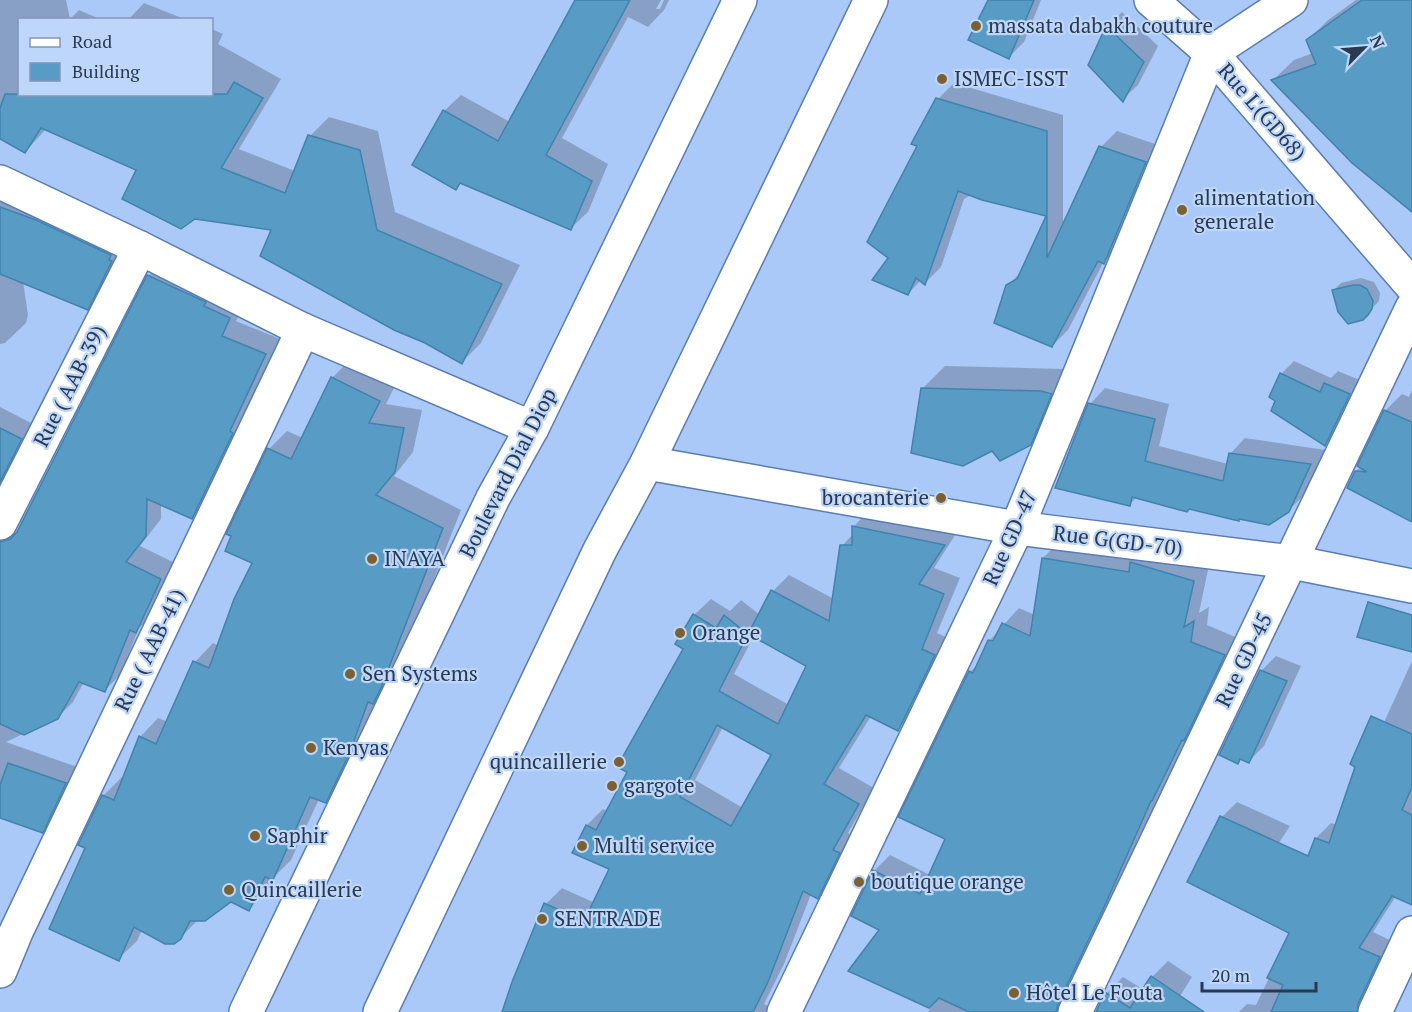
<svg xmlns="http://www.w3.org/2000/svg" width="1412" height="1012" font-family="'PT Serif',serif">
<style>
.shadow{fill:#0003;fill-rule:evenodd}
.building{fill:#589bc5;stroke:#4083ac;stroke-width:1.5;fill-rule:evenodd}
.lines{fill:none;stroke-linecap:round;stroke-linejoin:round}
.minor-casing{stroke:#597db3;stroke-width:36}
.tertiary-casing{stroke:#597db3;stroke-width:36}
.secondary-casing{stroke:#597db3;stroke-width:36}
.minor{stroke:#fff;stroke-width:33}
.tertiary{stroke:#fff;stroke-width:33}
.secondary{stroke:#fff;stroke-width:33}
.poi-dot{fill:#7b6032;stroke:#bed6f9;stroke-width:2}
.labels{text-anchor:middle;stroke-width:4.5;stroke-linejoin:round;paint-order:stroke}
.poi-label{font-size:21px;fill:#293950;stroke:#bed6f9;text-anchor:start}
.street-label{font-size:21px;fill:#293950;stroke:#bed6f9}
</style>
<rect width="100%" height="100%" fill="#aac9f8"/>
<g class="shadow">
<path d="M0 0H66L70 19 79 10 102 20H20V94H212V29L223 34 218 44 281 79 239 149 295 171 310 136 329 117 378 131 395 212 520 265 481 343 462 362 273 229 46 129 25 152 0 137Z"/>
<path d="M577 0H661L656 9H660L664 0H669L664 10 648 27 628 17 562 138 608 164 588 212 571 228 462 182 456 188 444 111 461 95 510 122Z"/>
<path d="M990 0H1041L1024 42 1009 57Z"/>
<path d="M1356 0 1412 1V210L1273 80 1294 60 1313 53 1307 41 1328 20Z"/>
<path d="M144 3 187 20H128Z"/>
<path d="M1122 12 1158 46 1138 85 1123 99 1090 64 1107 27Z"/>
<path d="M954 83 1063 115V228L1101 147 1117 131 1161 146 1120 246 1103 263 1068 330 1052 346 1007 286 1022 271 1048 215 971 195 964 199 941 267 925 283 921 280 908 294 890 257 919 145 938 99Z"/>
<path d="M0 188 125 247 101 294 87 308 23 281 28 315 26 323 5 343 0 344Z"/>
<path d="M164 261 245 303 236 321 280 339 207 502 192 517 161 504V519L140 546 175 563 151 616 139 628 120 675 104 691 84 682 73 702 57 718 6 742 80 768 57 816 42 831 0 816V585L148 276Z"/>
<path d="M1361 278 1374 282 1380 293 1379 301 1367 314 1333 291 1341 283Z"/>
<path d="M351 359 397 382 386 404 422 410 413 452 394 476 461 510 399 668 344 783 325 801 319 799 291 860 274 877 268 891 249 909 231 901 198 920 180 938 142 930 137 941 118 959 87 847 103 796 122 777 124 778 140 737 158 718 168 722 195 662 213 643 219 646 254 562 269 449 287 431 303 438 332 378Z"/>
<path d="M1294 361 1331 378 1338 371 1362 381 1338 431 1325 444 1281 374Z"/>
<path d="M945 366 1064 369 1073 372 1052 421 1030 444 992 449 923 388Z"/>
<path d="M1105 388 1169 404 1159 446 1228 464 1230 454 1245 438 1325 450 1304 495 1288 511 1241 517 1239 520 1137 497 1129 505 1090 404Z"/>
<path d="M1412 390V517L1356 471 1361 467 1359 466 1385 411 1402 394 1409 397Z"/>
<path d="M0 407 35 425 0 487Z"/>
<path d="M869 511 959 529 934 568 960 578 937 633 950 639 914 713 898 729 871 716 839 768 874 788 848 833 855 837 834 881 818 897 811 894 784 964 764 1004 780 1012H504L546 904 562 888 595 903 611 869 587 825 603 809 608 812 629 771 685 648 677 643 694 615 711 599 730 611 741 600 760 615 773 591 789 575 834 599 842 546 853 534V527ZM754 636 808 666 789 705 734 674ZM723 727 773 754 743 808 695 780Z"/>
<path d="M1059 542 1209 565 1199 613 1209 607 1207 625 1240 639 1082 1012H928L931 1007 850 971 881 929 874 871 890 855 930 875 947 838 970 672 978 664 989 641 1019 608 1035 615 1043 558Z"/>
<path d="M1276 656 1301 666 1264 746 1249 761 1241 758 1238 762 1261 671Z"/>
<path d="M1412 661V899L1396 896 1373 932 1394 942 1365 1012H1239L1247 1004 1256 1005 1291 932 1310 856 1316 838 1331 823 1337 825Z"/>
<path d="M1237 802 1290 826 1249 889 1222 817Z"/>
<path d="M1168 961 1192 977 1170 1012H1097L1107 993 1123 977 1144 990 1152 977Z"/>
</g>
<g class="building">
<path d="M575 0H630L546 155 592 181 571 230 460 183 456 190 412 165 443 110 498 141Z"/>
<path d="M988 0H1034L1009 59 968 40Z"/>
<path d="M1362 0H1412V212L1352 163 1271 80 1316 64 1306 40Z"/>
<path d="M1106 26 1144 62 1123 102 1088 65Z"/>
<path d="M234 82 263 98 221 168 285 193 308 135 360 150 377 230 502 284 462 364 425 343 394 330 260 256 271 230 195 219 181 229 122 199 136 170 41 128 25 153 0 139V108L5 94H227Z"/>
<path d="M936 98 1047 131V258L1099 146 1146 162 1104 264 1098 261 1052 347 994 323 1006 285 1017 279 1046 216 982 200 958 191 925 285 916 278 908 295 872 280 888 258 867 242 917 146 911 144Z"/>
<path d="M0 207 36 220 111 255 109 260 112 261 88 310 0 274Z"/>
<path d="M147 275 206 302 204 306 230 318 222 336 266 354 230 431 233 433 192 519 147 499 146 536 126 562 161 579 136 633 130 630 105 692 79 682 58 719 24 735 0 724V542L10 539 17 532Z"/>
<path d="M1353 285H1360L1367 289 1373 301 1372 309 1368 315 1363 320 1348 324 1338 312 1332 290Z"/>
<path d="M1280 373 1320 392 1324 383 1350 394 1325 446 1271 411 1275 401 1269 397Z"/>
<path d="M331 377 380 401 369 423 404 428 395 472 376 495 443 528 381 688 373 704 368 702 350 752 326 803 310 797 273 880 265 877 249 911 231 902 205 921H190L181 939 174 944H165L134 927 119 961 49 929 85 848 78 845 102 795 114 800 139 736 156 744 193 661 209 668 234 599 252 563 225 551 231 536 226 534 267 448 291 459Z"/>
<path d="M921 388 1041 391 1052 394 1031 445 1000 461 992 451 963 466 911 453Z"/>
<path d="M1088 403 1155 419 1145 461 1223 481 1229 453 1311 464 1289 512 1269 525 1239 519V521L1189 509 1187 512 1132 497 1130 506 1055 488Z"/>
<path d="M1384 410 1412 422V522L1347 488 1355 471 1367 472 1357 466Z"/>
<path d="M0 428 22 439 0 482Z"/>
<path d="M852 526 945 545 919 584 944 594 922 649 935 655 898 731 866 715 824 784 859 804 833 850 840 853 818 899 803 891 768 982 753 1012H502L512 982 544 903 584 921 609 869 572 853 586 825 596 830 627 772 617 767 683 649 675 644 693 614 716 628 724 615 748 634 771 590 829 621 840 545H852ZM748 634 806 666 778 724 719 691ZM717 725 771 755 731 826 680 797Z"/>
<path d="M1042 558 1129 572 1130 562 1194 581 1184 627 1194 621 1191 642 1225 655 1184 741 1182 740 1152 801H1151L1105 905 1058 1004 1056 1012H969L939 998 929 1008 848 971 879 930 851 916 873 870 920 894 945 839 898 817 969 671 973 673 988 640 993 641 1002 623 1030 636Z"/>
<path d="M1368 602 1412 615V652L1357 637Z"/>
<path d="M1260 670 1287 681 1249 763 1240 759 1238 764 1219 755Z"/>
<path d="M1371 716 1412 734V787L1402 810 1412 815V905L1392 896 1359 948 1380 957 1358 1004 1357 1012H1271L1283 985 1267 978 1289 933 1187 882 1220 816 1308 856 1315 838 1329 843 1355 767 1350 764Z"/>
<path d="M8 763 66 783 43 833 0 818V785Z"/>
<path d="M1151 976 1204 1012H1096L1105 992 1130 1008Z"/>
</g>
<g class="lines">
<defs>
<g id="minor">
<path d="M1151 0 1211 53 1412 286"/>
<path d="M0 182 140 248 303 330 532 428"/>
<path d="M647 463 1017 528 1292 562 1412 586"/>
<path d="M0 523 140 248"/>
<path d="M0 971 16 932 303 330"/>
<path d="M784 1012 1017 528 1211 53 1291 0"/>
<path d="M1075 1012 1412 308"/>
<path d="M1375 1012 1412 933"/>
</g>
<path id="tertiary" d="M246 1012 493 498 532 428 740 0"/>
<path id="secondary" d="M380 1012 600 550 647 463 871 0"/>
</defs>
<use href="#minor" class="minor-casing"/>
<use href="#tertiary" class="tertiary-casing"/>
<use href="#secondary" class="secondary-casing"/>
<use href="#minor" class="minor"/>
<use href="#tertiary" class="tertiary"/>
<use href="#secondary" class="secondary"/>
</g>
<g class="poi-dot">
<circle cx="976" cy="26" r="6"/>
<circle cx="942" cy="79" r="6"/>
<circle cx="1182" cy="210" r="6"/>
<circle cx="941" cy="498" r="6"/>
<circle cx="372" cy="559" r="6"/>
<circle cx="680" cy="633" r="6"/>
<circle cx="350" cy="674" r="6"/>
<circle cx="311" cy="748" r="6"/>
<circle cx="619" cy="762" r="6"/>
<circle cx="612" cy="786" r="6"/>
<circle cx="255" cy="836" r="6"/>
<circle cx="582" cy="846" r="6"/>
<circle cx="859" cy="882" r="6"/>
<circle cx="229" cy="890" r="6"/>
<circle cx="542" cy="919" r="6"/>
<circle cx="1014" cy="993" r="6"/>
</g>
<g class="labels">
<g class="poi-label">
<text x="988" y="33">massata dabakh couture</text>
<text x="954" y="86">ISMEC-ISST</text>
<text x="1194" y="205">alimentation<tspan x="1194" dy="24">generale</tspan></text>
<text x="929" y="505" text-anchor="end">brocanterie</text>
<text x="384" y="566">INAYA</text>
<text x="692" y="640">Orange</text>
<text x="362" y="681">Sen Systems</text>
<text x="323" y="755">Kenyas</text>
<text x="607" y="769" text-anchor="end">quincaillerie</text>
<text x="624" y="793">gargote</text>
<text x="267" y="843">Saphir</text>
<text x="594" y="853">Multi service</text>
<text x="871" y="889">boutique orange</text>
<text x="241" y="897">Quincaillerie</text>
<text x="554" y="926">SENTRADE</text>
<text x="1026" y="1000">Hôtel Le Fouta</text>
</g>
<g class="street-label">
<text transform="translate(1262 112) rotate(49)" y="7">Rue L'(GD68)</text>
<text transform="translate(70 386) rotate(-63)" y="7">Rue ( AAB-39)</text>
<text transform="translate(508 473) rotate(-63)" y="7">Boulevard Dial Diop</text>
<text transform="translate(1010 538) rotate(-66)" y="7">Rue GD-47</text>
<text transform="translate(1118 541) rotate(7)" y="7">Rue G(GD-70)</text>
<text transform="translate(150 650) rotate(-64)" y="7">Rue ( AAB-41)</text>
<text transform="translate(1244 660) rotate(-64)" y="7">Rue GD-45</text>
</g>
</g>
<rect x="18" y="18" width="195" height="78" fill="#bed6f9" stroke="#8297b5" stroke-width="1.5"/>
<rect x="30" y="38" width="30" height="9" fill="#ffffff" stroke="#8297b5" stroke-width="1.5"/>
<text x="72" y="48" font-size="18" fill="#293950">Road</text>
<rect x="30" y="63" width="30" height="18" fill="#589bc5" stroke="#8297b5" stroke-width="1.5"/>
<text x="72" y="78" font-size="18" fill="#293950">Building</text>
<g transform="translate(1364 48) rotate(65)" stroke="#bed6f9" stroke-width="4.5" paint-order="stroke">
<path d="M0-4.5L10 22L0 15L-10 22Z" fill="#293950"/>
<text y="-9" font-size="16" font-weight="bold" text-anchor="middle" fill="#293950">N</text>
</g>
<path d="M1202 982v9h114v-9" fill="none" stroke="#293950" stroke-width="3"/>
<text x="1211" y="982" font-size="18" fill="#293950" stroke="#bed6f9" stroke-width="4.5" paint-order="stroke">20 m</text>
</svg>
